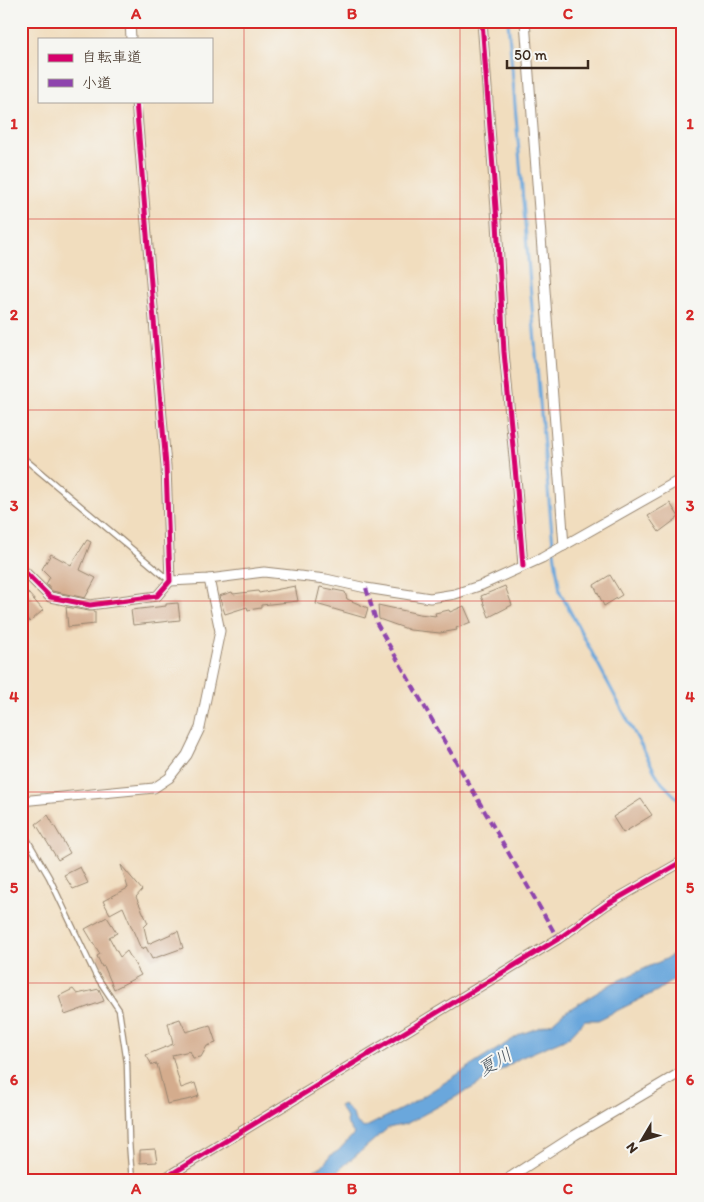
<svg xmlns="http://www.w3.org/2000/svg" width="704" height="1202" font-family="Itim,'Klee One',sans-serif">
<style>
.water{fill:#6aa7dc;stroke:#52687d}
.lines{fill:none;stroke-linecap:round;stroke-linejoin:round}
.stream{stroke:#6aa7dc;stroke-width:3}
.building{fill:#d4ac8d}
.service-casing{stroke:#96846e;stroke-width:7}
.minor-casing{stroke:#96846e;stroke-width:11}
.service{stroke:#fff;stroke-width:4.5}
.minor{stroke:#fff;stroke-width:9}
.quiet{stroke:#8e44ad;stroke-width:4;stroke-dasharray:8 4;stroke-linecap:butt}
.cycleway-casing{stroke:#f6f6f2;stroke-width:8}
.cycleway{stroke:#d6006c;stroke-width:5}
.grid{fill:none;stroke:#d62828;stroke-width:1;stroke-opacity:0.55}
.labels{text-anchor:middle;stroke-width:4;stroke-linejoin:round;paint-order:stroke}
.water-label{font-size:18px;font-style:italic;fill:#4b5660;stroke:#f6f6f2}
.neatline{fill:none;stroke:#d62828;stroke-width:2}
.grid-label{font-size:16px;text-anchor:middle;font-weight:bold;fill:#d62828}
</style>
<rect width="100%" height="100%" fill="#f6f6f2"/>
<filter id="ink" filterUnits="userSpaceOnUse"><feTurbulence type="fractalNoise" baseFrequency=".02" numOctaves="2"/><feDisplacementMap in="SourceGraphic" scale="10" xChannelSelector="R" yChannelSelector="G"/><feConvolveMatrix kernelMatrix="1 2 1 2 8 2 1 2 1" color-interpolation-filters="sRGB"/></filter>
<filter id="wash" filterUnits="userSpaceOnUse"><feTurbulence type="fractalNoise" baseFrequency=".0096" numOctaves="4" result="noise"/><feDisplacementMap in="SourceGraphic" scale="20" xChannelSelector="R" yChannelSelector="G"/><feGaussianBlur stdDeviation="1.12" result="paint"/><feColorMatrix in="noise" values="0 0 0 0 0 0 0 0 0 0 0 0 0 0 0 0 0 1.4 0 .05"/><feComposite in="paint" operator="in"/></filter>
<g filter="url(#wash)">
<rect width="100%" height="100%" fill="#f1ddbe"/>
<path class="water" d="M683 942V973L657 991 598 1020H585L569 1037 520 1058 474 1087 406 1124 388 1128 326 1181H309L313 1177 314 1170 322 1166 331 1155 338 1151 354 1134 346 1122 347 1118 339 1106 343 1104 353 1114 355 1121 364 1128 411 1104 521 1034 552 1023 563 1013 613 983 670 957 675 948Z"/>
<g class="lines">
<path class="stream" d="M508 21 541 414 553 544 560 592 655 772 662 783 683 804"/>
</g>
<g id="blocks">
<g class="building">
<path d="M670 503 679 517 659 532 648 516Z"/>
<path d="M87 540 91 542 80 570 96 578 85 598 52 591 46 584 50 577 42 569 51 554 71 565Z"/>
<path d="M610 575 622 595 604 606 594 585Z"/>
<path d="M21 585 43 610 30 622 21 612Z"/>
<path d="M295 586 298 601 261 605V608L248 610 247 607 225 614 219 596 232 592 233 594 258 591 259 593Z"/>
<path d="M505 586 512 605 489 617 481 596Z"/>
<path d="M320 587 345 592 347 599 368 608 365 618 316 604Z"/>
<path d="M178 603 180 620 133 625 131 610 166 606V604Z"/>
<path d="M378 605 419 614 436 616 435 613 449 610 450 612 464 606 471 622 456 628 457 630 440 633 410 630 379 619Z"/>
<path d="M66 607 89 611H95V624L68 627Z"/>
<path d="M641 799 652 815 623 833 613 817Z"/>
<path d="M48 815 70 853 58 860 36 824Z"/>
<path d="M121 865 142 890 136 897 148 923 144 927 148 944 178 931 183 948 152 959 146 947 141 949 123 907 110 914 103 901 128 888Z"/>
<path d="M80 867 88 883 73 889 64 875Z"/>
<path d="M107 917 117 933 109 937 120 957 127 951 141 975 114 989 104 966 102 967 97 956 100 954 85 929Z"/>
<path d="M73 989 77 994 99 989 104 1001 65 1015 59 996Z"/>
<path d="M180 1019 186 1032 210 1025 216 1043 207 1046 201 1057 193 1058 190 1051 172 1055 181 1088 195 1083 199 1096 191 1099 167 1104 157 1064 152 1065 146 1055 173 1044 168 1023Z"/>
<path d="M155 1149 157 1162 140 1163V1150Z"/>
</g>
</g>
</g>
<g filter="url(#ink)">
<use href="#blocks" fill-opacity="0" stroke="#96846e" stroke-width="1"/>
<g class="lines">
<defs>
<g id="service">
<path d="M21 456 170 581"/>
<path d="M21 829 49 877 95 974 119 1010 127 1063 129 1141 132 1181"/>
</g>
<g id="minor">
<path d="M130 21 131 39"/>
<path d="M482 21 497 222 504 352 517 489 523 566"/>
<path d="M525 21 564 546"/>
<path d="M21 568 50 597 90 605 157 596 170 581 166 466 136 101"/>
<path d="M170 581 209 579 264 572 326 579 366 588 430 598 455 594 482 585 542 558 683 478"/>
<path d="M21 801 154 788 169 778 187 755 200 728 220 631 209 579"/>
<path d="M160 1181 558 939 606 905 683 861"/>
<path d="M504 1181 575 1135 683 1071"/>
</g>
</defs>
<use href="#service" class="service-casing"/>
<use href="#minor" class="minor-casing"/>
<use href="#service" class="service"/>
<use href="#minor" class="minor"/>
<path class="quiet" d="M366 588 377 624 558 939"/>
<defs>
<g id="cycleway">
<path d="M482 21 497 222 504 352 517 489 523 566"/>
<path d="M21 568 50 597 90 605 157 596 170 581 166 466 136 101"/>
<path d="M160 1181 558 939 606 905 683 861"/>
</g>
</defs>
<use href="#cycleway" class="cycleway-casing"/>
<use href="#cycleway" class="cycleway"/>
</g>
</g>
<path class="grid" d="M244 21V1181M460 21V1181M21 219H683M21 410H683M21 601H683M21 792H683M21 983H683"/>
<g class="labels">
<g class="water-label">
<text transform="translate(495 1062) rotate(-30)" y="6">夏川</text>
</g>
</g>
<rect width="704" height="1202" fill="none" stroke="#f6f6f2" stroke-width="55"/>
<rect x="38" y="38" width="175" height="65" fill="#f6f6f2" stroke="#aba49d"/>
<rect x="48" y="54" width="25" height="8" fill="#d6006c" stroke="#aba49d"/>
<text x="82" y="62" font-size="15" fill="#3b2a1e">自転車道</text>
<rect x="48" y="79" width="25" height="8" fill="#8e44ad" stroke="#aba49d"/>
<text x="82" y="88" font-size="15" fill="#3b2a1e">小道</text>
<g transform="translate(642 1140) rotate(232)" stroke="#f6f6f2" stroke-width="4" paint-order="stroke">
<path d="M0-4L9 19L0 12L-9 19Z" fill="#3b2a1e"/>
<text y="-8" font-size="14" font-weight="bold" text-anchor="middle" fill="#3b2a1e">N</text>
</g>
<path d="M507 60v8h81v-8" fill="none" stroke="#3b2a1e" stroke-width="2.5"/>
<text x="514" y="60" font-size="15" fill="#3b2a1e" stroke="#f6f6f2" stroke-width="4" paint-order="stroke">50 m</text>
<rect x="28" y="28" width="648" height="1146" class="neatline"/>
<g class="grid-label">
<text x="136" y="19">A</text>
<text x="352" y="19">B</text>
<text x="568" y="19">C</text>
<text x="14" y="129">1</text>
<text x="690" y="129">1</text>
<text x="14" y="320">2</text>
<text x="690" y="320">2</text>
<text x="14" y="511">3</text>
<text x="690" y="511">3</text>
<text x="14" y="702">4</text>
<text x="690" y="702">4</text>
<text x="14" y="893">5</text>
<text x="690" y="893">5</text>
<text x="14" y="1085">6</text>
<text x="690" y="1085">6</text>
<text x="136" y="1194">A</text>
<text x="352" y="1194">B</text>
<text x="568" y="1194">C</text>
</g>
</svg>
